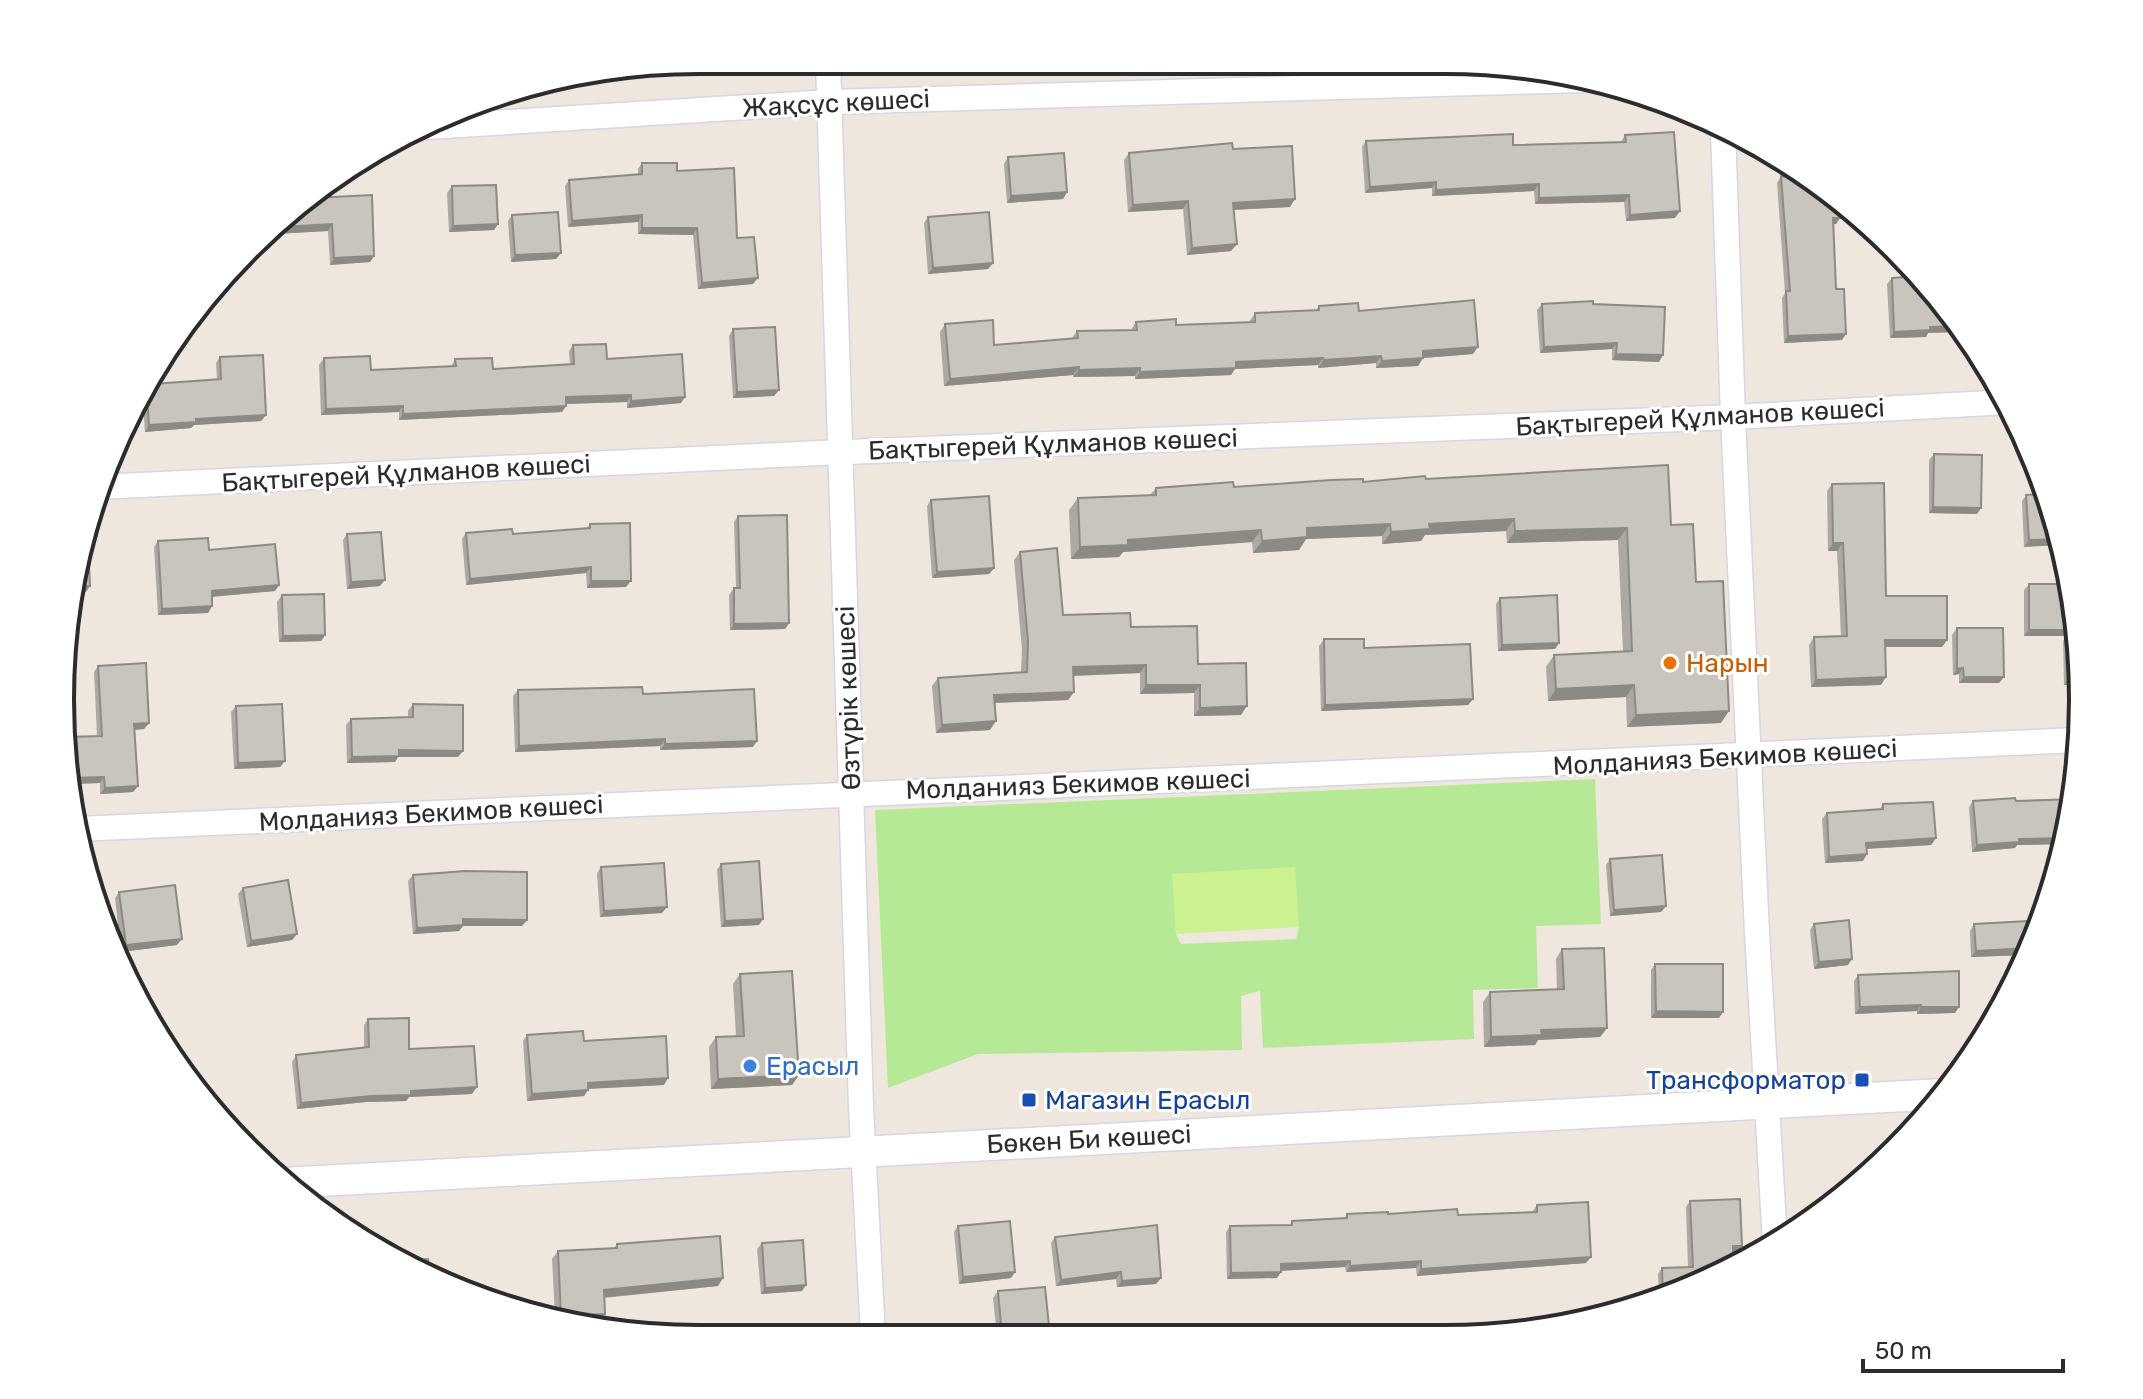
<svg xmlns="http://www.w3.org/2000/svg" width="2143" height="1399" font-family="Rubik,sans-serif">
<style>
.green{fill:#b5e996;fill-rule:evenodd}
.pitch{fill:#ccf191}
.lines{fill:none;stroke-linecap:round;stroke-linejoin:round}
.minor-casing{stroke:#d2d7e6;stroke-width:27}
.tertiary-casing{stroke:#d2d7e6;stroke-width:33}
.minor{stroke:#fff;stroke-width:24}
.tertiary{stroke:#fff;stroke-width:30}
.wall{fill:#ada9a2}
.shaded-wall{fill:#8d8a84}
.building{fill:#c9c5bc;stroke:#8d8a84;stroke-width:2}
.food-dot{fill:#e8710a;stroke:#fff;stroke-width:3}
.shop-dot{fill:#3f7fe0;stroke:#fff;stroke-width:3}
.transit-dot{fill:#1a4fb4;stroke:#fff;stroke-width:3}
.labels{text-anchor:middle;stroke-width:6;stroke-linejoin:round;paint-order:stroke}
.street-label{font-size:26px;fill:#2c2c2c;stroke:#fff}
.food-label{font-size:26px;fill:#c56008;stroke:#fff;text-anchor:start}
.shop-label{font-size:26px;fill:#366cbe;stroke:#fff;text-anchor:start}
.transit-label{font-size:26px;fill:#164399;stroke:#fff;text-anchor:end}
.rim{fill:none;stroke:#2c2c2c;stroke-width:4}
</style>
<rect width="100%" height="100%" fill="#efe6dd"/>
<path class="green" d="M1595 779 1601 924 1536 926 1538 988 1473 990 1474 1039 1263 1048 1260 991 1241 996 1242 1050 978 1054 888 1088 875 810ZM1173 874 1299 927 1296 939 1181 944 1176 934Z"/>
<path class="pitch" d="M1295 867 1299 927 1176 934 1172 874Z"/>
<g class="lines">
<defs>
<g id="minor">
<path d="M828 61 861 1107 873 1335"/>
<path d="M428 127 829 102 1580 80"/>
<path d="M1723 130 1733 417 1757 933 1775 1243"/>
<path d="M98 487 821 453 1733 417 2008 402"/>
<path d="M77 829 2079 740"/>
</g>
<path id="tertiary" d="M282 1183 1943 1094"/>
</defs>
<use href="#minor" class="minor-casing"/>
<use href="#tertiary" class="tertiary-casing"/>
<use href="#minor" class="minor"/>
<use href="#tertiary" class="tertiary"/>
</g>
<g class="wall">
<path d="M1625 135 1675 218 1626 221 1624 202 1535 204 1534 191 1432 196V188L1365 193 1362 147 1366 141 1513 145 1621 142Z"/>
<path d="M1233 149 1290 207 1234 210 1231 251 1187 255 1183 209 1128 212 1124 160 1129 153Z"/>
<path d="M1008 157 1067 192 1063 199 1007 203 1004 164Z"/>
<path d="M642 163 677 171 737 238 753 284 698 289 693 235 638 234V222L568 227 565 186 569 180 638 175V169Z"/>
<path d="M1779 165 1839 202 1840 218 1836 224H1833L1836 289 1842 340 1784 343 1782 298 1785 293 1777 183 1780 178Z"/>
<path d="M452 186 498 224 494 230 449 232 447 193Z"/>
<path d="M312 198 374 256 370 262 330 265 328 231 275 234 276 239 271 245 260 246Z"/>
<path d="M512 215 561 253 556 259 511 262 508 221Z"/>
<path d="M928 217 993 263 988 269 928 274 924 223Z"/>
<path d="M1892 278 1928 333 1926 337 1890 338 1887 284Z"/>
<path d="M1542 304 1659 362 1612 360V349L1540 353 1537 310Z"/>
<path d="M1319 306 1359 311 1473 354 1423 358 1418 366 1376 368V363L1318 368V365L1235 369 1231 375 1135 379V376L1073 377V375L944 386 940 332 945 324 994 345 1072 338 1077 331 1131 330 1136 322 1176 325 1249 322 1255 313 1316 310Z"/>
<path d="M733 329 779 390 774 396 733 398 729 336Z"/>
<path d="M573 345 607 359 681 403 627 408V402L566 404V406L562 412 399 420V412L321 415 319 365 324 358 371 370 451 367 455 359 493 369 570 365 569 351Z"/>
<path d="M220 357 266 415 261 421 194 425 191 428 145 432 143 403 153 384 217 380 216 363Z"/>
<path d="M1934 454 1977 514 1929 513V460Z"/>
<path d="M1426 479 1671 525 1696 582 1721 723 1627 727 1626 697 1548 701 1546 667 1554 655 1623 651 1618 540 1507 543 1506 531 1425 535 1421 541 1382 544V536L1306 539 1299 550 1253 553 1252 542 1123 552 1119 557 1071 559 1069 510 1078 498 1150 495 1156 488 1234 487Z"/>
<path d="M1832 484 1886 596 1947 640 1942 647H1885L1881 685 1811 687 1809 645 1814 637 1841 636 1837 551H1828L1827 491Z"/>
<path d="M2026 495 2061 534 2024 547 2022 501Z"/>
<path d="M931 500 994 568 989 574 932 578 927 506Z"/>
<path d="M738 516 789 623 785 629 730 630 729 595 734 588H736L734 522Z"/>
<path d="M590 524 626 587 587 588 586 573 466 585 462 539 466 533 513 534 587 528Z"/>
<path d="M347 534 380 586 347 589 343 540Z"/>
<path d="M158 541 209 550 279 585 275 591 212 597V606L208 613 158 615 154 547Z"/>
<path d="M1020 552 1063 615 1131 627 1198 664 1241 715 1194 716V693L1140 694V673L1073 676 1074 692 1068 700 995 703 990 730 936 733 932 686 938 678 1021 672 1022 650 1014 560Z"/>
<path d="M2029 584 2068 635 2081 684 2064 685 2063 641 2066 636H2024V590Z"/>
<path d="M282 595 325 635 321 641 279 642 277 602Z"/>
<path d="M1500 598 1559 643 1555 649 1498 651 1496 604Z"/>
<path d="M1957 628 2004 677 1999 683H1959V674L1953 675 1952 635Z"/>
<path d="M1324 639 1364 648 1473 699 1468 705 1321 711 1319 646Z"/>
<path d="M98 666 149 723 144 729 135 730 138 786 133 792 100 794V783L71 784 65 737 97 736 94 672Z"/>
<path d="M518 690 643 694 753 747 660 750V746L515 752 513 696Z"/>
<path d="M413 704 458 757H398L395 762 347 763 346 725 351 719 408 717V711Z"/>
<path d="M236 706 285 761 280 767 234 769 231 712Z"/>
<path d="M2074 799 2063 844 2017 845 2015 848 1972 852 1969 807 1973 801Z"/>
<path d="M1883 804 1936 838 1931 845 1867 849 1863 861 1825 863 1822 819 1827 813 1879 810Z"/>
<path d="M1610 859 1666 906 1661 912 1610 916 1606 865Z"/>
<path d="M721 864 759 925 721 927 717 870Z"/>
<path d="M601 867 662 913 600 917 597 873Z"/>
<path d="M413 875 527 920 522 926H463L459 931 413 934 408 881Z"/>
<path d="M243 888 297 934 292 940 247 947 238 894Z"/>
<path d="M119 892 177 945 121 952 115 898Z"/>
<path d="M1814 924 1848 965 1814 969 1810 930Z"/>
<path d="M1974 924 2025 955 1971 957 1970 931Z"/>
<path d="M1562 949 1607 1028 1600 1037 1538 1040 1535 1045 1484 1047 1483 1002 1490 992 1557 990 1556 959Z"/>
<path d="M1655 964 1723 1012 1719 1018H1651V970Z"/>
<path d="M740 974 799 1075 792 1085 711 1089 709 1047 716 1037 736 1036 733 984Z"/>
<path d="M1858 975 1955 1013 1917 1014V1011L1855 1014 1854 981Z"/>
<path d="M368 1019 409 1049 472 1094 409 1097 406 1101 366 1102 297 1109 292 1062 296 1055 364 1048V1025Z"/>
<path d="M527 1035 584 1041 664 1085 588 1089 584 1096 527 1101 523 1041Z"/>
<path d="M1690 1201 1742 1246 1738 1252 1733 1253 1727 1273 1659 1298 1658 1274 1662 1268 1688 1267 1686 1207Z"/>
<path d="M1537 1205 1586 1263 1417 1276 1416 1268 1346 1272 1345 1267 1281 1271 1277 1278 1227 1279 1226 1232 1230 1226 1290 1225 1292 1221 1344 1219 1347 1214 1458 1215 1532 1212Z"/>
<path d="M958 1226 1011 1278 959 1284 954 1232Z"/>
<path d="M1055 1237 1161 1278 1156 1284 1117 1287 1116 1279 1056 1286 1051 1243Z"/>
<path d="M762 1243 802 1291 761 1294 757 1249Z"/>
<path d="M617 1244 718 1286 604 1298 605 1314 599 1322 576 1323 555 1317 552 1259 558 1251 614 1248Z"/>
<path d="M998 1291 1050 1336 997 1335 993 1298Z"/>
</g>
<g class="shaded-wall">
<path d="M1436 182 1432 188 1365 193 1370 187Z"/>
<path d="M1539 184 1534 191 1432 196 1436 190Z"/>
<path d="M1067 192 1063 199 1007 203 1011 196Z"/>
<path d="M1629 195 1624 202 1535 204 1539 198Z"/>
<path d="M1295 199 1290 207 1228 210 1233 203Z"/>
<path d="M1188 201 1183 209 1128 212 1133 205Z"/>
<path d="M1680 211 1675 218 1626 221 1630 215Z"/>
<path d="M642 215 638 222 568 227 572 221Z"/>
<path d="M1833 218H1840L1836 224H1829Z"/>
<path d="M332 224 328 231 274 234 280 227Z"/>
<path d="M498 224 494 230 449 232 453 226Z"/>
<path d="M642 228H697L693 235 638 234Z"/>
<path d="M276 239 271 245 260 246 267 240Z"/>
<path d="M1237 244 1231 251 1187 255 1192 248Z"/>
<path d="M561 253 556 259 511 262 515 255Z"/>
<path d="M374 256 370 262 330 265 334 258Z"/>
<path d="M993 263 988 269 928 274 933 268Z"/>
<path d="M758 278 753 284 698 289 702 283Z"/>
<path d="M1961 326 1965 332 1928 333 1926 337 1890 338 1894 332 1930 327Z"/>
<path d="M1846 334 1842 340 1784 343 1788 336Z"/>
<path d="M1617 343 1612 349 1540 353 1544 347Z"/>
<path d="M1478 347 1473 354 1423 358 1418 366 1376 368 1382 361 1423 351Z"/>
<path d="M1616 354 1663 355 1659 362 1612 360Z"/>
<path d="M1381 356 1376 363 1318 368 1324 360Z"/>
<path d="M1323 358 1318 365 1235 369 1231 375 1135 379 1140 372 1236 362Z"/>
<path d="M1079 367 1073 375 944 386 950 379Z"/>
<path d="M1140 368 1135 376 1073 377 1079 370Z"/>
<path d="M779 390 774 396 733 398 737 392Z"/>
<path d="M631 395 627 402 562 404 566 397Z"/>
<path d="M685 397 681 403 627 408 631 401Z"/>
<path d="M403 406 399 412 321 415 326 409Z"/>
<path d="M566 406 562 412 399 420 403 414Z"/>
<path d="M266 415 261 421 194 425 191 428 145 432 149 425 196 419Z"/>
<path d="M1933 507 1981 508 1977 514 1929 513Z"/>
<path d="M1514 519 1506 531 1425 535 1421 541 1382 544 1391 532 1429 524Z"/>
<path d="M1390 524 1382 536 1306 539 1299 550 1253 553 1262 541 1307 528Z"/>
<path d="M1627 528 1618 540 1507 543 1515 531Z"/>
<path d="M1261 530 1252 542 1123 552 1119 557 1071 559 1080 547 1128 540Z"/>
<path d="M2062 539 2063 545 2024 547 2029 540Z"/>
<path d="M1833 543H1843L1837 551H1828Z"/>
<path d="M591 567 586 573 466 585 470 579Z"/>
<path d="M994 568 989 574 932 578 937 572Z"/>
<path d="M385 580 380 586 347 589 351 582Z"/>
<path d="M591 581H631L626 587 587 588Z"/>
<path d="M279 585 275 591 207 597 212 591Z"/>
<path d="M79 586H90L86 592H78Z"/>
<path d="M212 606 208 613 158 615 162 609Z"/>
<path d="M789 623 785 629 730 630 734 624Z"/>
<path d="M2029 630H2071L2067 636H2024Z"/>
<path d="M325 635 321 641 279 642 283 636Z"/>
<path d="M1885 640H1947L1942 647H1880Z"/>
<path d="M1559 643 1555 649 1498 651 1502 645Z"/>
<path d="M1146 665 1140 673 1067 676 1073 667Z"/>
<path d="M1963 668 1959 674 1953 675 1957 669Z"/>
<path d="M1886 677 1881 685 1811 687 1816 680Z"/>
<path d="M1964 677H2004L1999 683H1959Z"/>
<path d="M2081 678V684L2064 685 2068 679Z"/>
<path d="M1146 685H1200L1194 693 1140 694Z"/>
<path d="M1634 685 1626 697 1548 701 1556 689Z"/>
<path d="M1074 692 1068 700 988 703 994 695Z"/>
<path d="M1473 699 1468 705 1321 711 1325 705Z"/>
<path d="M1247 706 1241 715 1194 716 1200 708Z"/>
<path d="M1729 711 1721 723 1627 727 1636 715Z"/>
<path d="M996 721 990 730 936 733 942 725Z"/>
<path d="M149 723 144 729 130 730 134 724Z"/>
<path d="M665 739 660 746 515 752 519 746Z"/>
<path d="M757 741 753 747 660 750 665 744Z"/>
<path d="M399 750 463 751 458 757H398L395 762 347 763 352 757Z"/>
<path d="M285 761 280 767 234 769 238 763Z"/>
<path d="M104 777 100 783 71 784 70 778Z"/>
<path d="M138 786 133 792 100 794 105 788Z"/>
<path d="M1936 838 1931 845 1862 849 1866 843Z"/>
<path d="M2065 838 2063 844 2017 845 2015 848 1972 852 1977 845 2019 839Z"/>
<path d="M1867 854 1863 861 1825 863 1829 857Z"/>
<path d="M1666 906 1661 912 1610 916 1614 910Z"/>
<path d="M667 907 662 913 600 917 604 911Z"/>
<path d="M463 919 527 920 522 926H463L459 931 413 934 417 928Z"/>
<path d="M763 919 759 925 721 927 725 921Z"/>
<path d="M297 934 292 940 247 947 251 941Z"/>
<path d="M182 939 177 945 121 952 126 945Z"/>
<path d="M2029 948 2025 955 1971 957 1976 951Z"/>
<path d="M1852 959 1848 965 1814 969 1819 962Z"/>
<path d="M1921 1005 1917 1011 1855 1014 1860 1007Z"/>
<path d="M1921 1007H1959L1955 1013 1917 1014Z"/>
<path d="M1656 1011 1723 1012 1719 1018H1651Z"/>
<path d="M1607 1028 1600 1037 1538 1040 1535 1045 1484 1047 1491 1037 1541 1030Z"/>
<path d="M799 1075 792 1085 711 1089 718 1079Z"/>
<path d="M668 1078 664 1085 583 1089 588 1083Z"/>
<path d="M477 1087 472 1094 409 1097 406 1101 366 1102 297 1109 301 1103 411 1091Z"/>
<path d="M588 1090 584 1096 527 1101 532 1094Z"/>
<path d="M1733 1246H1742L1738 1252 1728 1253Z"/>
<path d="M1591 1257 1586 1263 1417 1276 1421 1269Z"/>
<path d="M1350 1261 1345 1267 1276 1271 1281 1264Z"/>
<path d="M1421 1261 1416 1268 1346 1272 1350 1266Z"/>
<path d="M1015 1272 1011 1278 959 1284 963 1277Z"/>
<path d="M1121 1272 1116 1279 1056 1286 1061 1280Z"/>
<path d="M1281 1272 1277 1278 1227 1279 1231 1273Z"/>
<path d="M723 1278 718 1286 598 1298 604 1290Z"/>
<path d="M1161 1278 1156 1284 1117 1287 1122 1281Z"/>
<path d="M806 1285 802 1291 761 1294 765 1288Z"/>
<path d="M605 1314 599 1322 576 1323 559 1318 561 1316Z"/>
</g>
<g class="building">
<path d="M1674 132 1680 211 1630 215 1629 195 1539 198V184L1436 190V182L1370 187 1366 141 1513 134V145L1626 142 1625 135Z"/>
<path d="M1232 143 1233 149 1292 146 1295 199 1233 203 1237 244 1192 248 1188 201 1133 205 1129 153Z"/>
<path d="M1064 153 1067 192 1011 196 1008 157Z"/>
<path d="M642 163H677V171L734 168 737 238 754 237 758 278 702 283 697 228H642V215L572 221 569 180 642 174Z"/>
<path d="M1784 168 1839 202 1840 218H1833L1836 289H1844L1846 334 1788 336 1786 291H1790L1781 177 1786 176Z"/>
<path d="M496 185 498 224 453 226 452 186Z"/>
<path d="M372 195 374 256 334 258 332 224 280 227 312 198Z"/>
<path d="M558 212 561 253 515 255 512 215Z"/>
<path d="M989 212 993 263 933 268 928 217Z"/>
<path d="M275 232 276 239 267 240Z"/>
<path d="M1919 276 1951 310 1961 326 1930 327V330L1894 332 1892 278Z"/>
<path d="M1474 300 1478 347 1423 351V358L1382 361 1381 356 1324 360 1323 358 1236 362V368L1140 372V368L1079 370V367L950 379 945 324 993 320 994 345 1078 338 1077 331 1137 330 1136 322 1176 319V325L1255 322V313L1319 310V306L1358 303 1359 311Z"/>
<path d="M1593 301V304L1665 307 1663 355 1616 354 1617 343 1544 347 1542 304Z"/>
<path d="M775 327 779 390 737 392 733 329Z"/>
<path d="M606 344 607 359 682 354 685 397 631 401V395L566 397V406L403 414V406L326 409 324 358 370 356 371 370 456 366 455 359 492 358 493 369 574 364 573 345Z"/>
<path d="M263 355 266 415 196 419V422L149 425 147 395 153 384 221 379 220 357Z"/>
<path d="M1934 454 1982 455 1981 508 1933 507Z"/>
<path d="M1668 465 1671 525 1693 524 1696 582 1723 581 1729 711 1636 715 1634 685 1556 689 1554 655 1632 651 1627 528 1515 531 1514 519 1429 524 1430 529 1391 532 1390 524 1307 528V537L1262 541 1261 530 1128 540V545L1080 547 1078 498 1156 495V488L1233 482 1234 487 1331 480 1363 479V482L1425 476 1426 479Z"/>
<path d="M1884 483 1886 596H1947V640H1885L1886 677 1816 680 1814 637 1847 636 1843 543H1833L1832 484Z"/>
<path d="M2046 494 2062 539 2029 540 2026 495Z"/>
<path d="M989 496 994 568 937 572 931 500Z"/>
<path d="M787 515 789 623 734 624V588H740L738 516Z"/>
<path d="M630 523 631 581H591V567L470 579 466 533 512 529 513 534 590 528V524Z"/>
<path d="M381 532 385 580 351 582 347 534Z"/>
<path d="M208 538 209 550 275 544 279 585 212 591V606L162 609 158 541Z"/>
<path d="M86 544H88L90 586H79Z"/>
<path d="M1057 548 1063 615 1130 613 1131 627 1197 626 1198 664 1246 663 1247 706 1200 708V685H1146V665L1073 667 1074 692 994 695 996 721 942 725 938 678 1027 672 1028 641 1020 552Z"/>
<path d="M2029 584H2069L2071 596V630H2029Z"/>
<path d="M324 594 325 635 283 636 282 595Z"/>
<path d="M1557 595 1559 643 1502 645 1500 598Z"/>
<path d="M1957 628H2003L2004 677H1964L1963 668 1957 669Z"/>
<path d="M2067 635H2078L2082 657 2081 678 2068 679Z"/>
<path d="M1324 639H1364V648L1470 644 1473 699 1325 705Z"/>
<path d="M146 663 149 723 134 724 138 786 105 788 104 777 70 778 65 737 102 736 98 666Z"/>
<path d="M642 687 643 694 754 689 757 741 665 744V739L519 746 518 690Z"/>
<path d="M282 704 285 761 238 763 236 706Z"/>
<path d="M413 704 463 705V751L399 750V756L352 757 351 719 413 717Z"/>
<path d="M2015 798 2016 801 2074 799 2065 838 2019 839V842L1977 845 1973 801Z"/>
<path d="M1933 802 1936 838 1866 843 1867 854 1829 857 1827 813 1883 809V804Z"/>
<path d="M1662 855 1666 906 1614 910 1610 859Z"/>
<path d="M759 861 763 919 725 921 721 864Z"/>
<path d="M664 863 667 907 604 911 601 867Z"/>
<path d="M465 871 527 872V920L463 919V925L417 928 413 875Z"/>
<path d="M288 880 297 934 251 941 243 888Z"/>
<path d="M175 885 182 939 126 945 119 892Z"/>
<path d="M1849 920 1852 959 1819 962 1814 924Z"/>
<path d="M2028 921 2029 948 1976 951 1974 924Z"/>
<path d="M1604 948 1607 1028 1541 1030 1542 1035 1491 1037 1490 992 1564 989 1562 949Z"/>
<path d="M1655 964H1723V1012L1656 1011Z"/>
<path d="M792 971 799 1075 718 1079 716 1037 744 1036 740 974Z"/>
<path d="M1959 971V1007H1921V1005L1860 1007 1858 975Z"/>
<path d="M409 1018V1049L474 1046 477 1087 411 1091V1095L371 1096 301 1103 296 1055 369 1047 368 1019Z"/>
<path d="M583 1031 584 1041 666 1036 668 1078 588 1083V1090L532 1094 527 1035Z"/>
<path d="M1740 1199 1742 1246H1733V1269L1727 1273 1663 1297 1662 1268 1693 1267 1690 1201Z"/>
<path d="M1588 1202 1591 1257 1421 1269V1261L1350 1266V1261L1281 1264V1272L1231 1273 1230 1226 1292 1225V1221L1347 1218V1214L1388 1212V1214L1457 1209 1458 1215 1537 1212V1205Z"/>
<path d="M1010 1221 1015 1272 963 1277 958 1226Z"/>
<path d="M1157 1225 1161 1278 1122 1281 1121 1272 1061 1280 1055 1237Z"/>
<path d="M720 1236 723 1278 604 1290 605 1314 561 1316 558 1251 617 1248V1244Z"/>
<path d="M803 1240 806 1285 765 1288 762 1243Z"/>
<path d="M428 1259 430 1275 408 1261Z"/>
<path d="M1045 1287 1050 1336 1002 1335 998 1291Z"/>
</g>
<circle class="food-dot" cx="1670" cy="663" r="8"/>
<circle class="shop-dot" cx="750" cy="1066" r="8"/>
<g class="transit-dot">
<rect x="1854" y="1072" width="16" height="16" rx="4"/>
<rect x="1021" y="1092" width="16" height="16" rx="4"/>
</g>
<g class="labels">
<g class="street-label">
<text transform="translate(836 103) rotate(-3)" y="9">Жақсұс көшесі</text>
<text transform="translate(1700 417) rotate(-3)" y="9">Бақтыгерей Құлманов көшесі</text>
<text transform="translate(1053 444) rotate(-2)" y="9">Бақтыгерей Құлманов көшесі</text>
<text transform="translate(406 473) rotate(-3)" y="9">Бақтыгерей Құлманов көшесі</text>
<text transform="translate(848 698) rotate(-92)" y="9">Өзтүрік көшесі</text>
<text transform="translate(1725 757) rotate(-3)" y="9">Молданияз Бекимов көшесі</text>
<text transform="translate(1078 784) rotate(-2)" y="9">Молданияз Бекимов көшесі</text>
<text transform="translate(431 813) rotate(-3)" y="9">Молданияз Бекимов көшесі</text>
<text transform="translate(1089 1139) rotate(-3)" y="9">Бөкен Би көшесі</text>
</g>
<g class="food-label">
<text x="1686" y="672">Нарын</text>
</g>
<g class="shop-label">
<text x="766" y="1075">Ерасыл</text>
</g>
<g class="transit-label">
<text x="1846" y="1089">Трансформатор</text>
<text x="1045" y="1109" text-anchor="start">Магазин Ерасыл</text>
</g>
</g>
<path d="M0 0H2143V1399H0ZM699 74H1444A625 625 0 0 1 2069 699V700A625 625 0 0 1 1444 1325H699A625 625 0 0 1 74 700V699A625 625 0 0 1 699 74Z" fill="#fff" fill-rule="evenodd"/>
<path class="rim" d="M699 74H1444A625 625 0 0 1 2069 699V700A625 625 0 0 1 1444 1325H699A625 625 0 0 1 74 700V699A625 625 0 0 1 699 74Z"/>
<path d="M1863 1359v12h200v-12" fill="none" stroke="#2c2c2c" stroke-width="4"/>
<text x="1875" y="1359" font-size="24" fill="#2c2c2c" stroke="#ffffff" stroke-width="6" paint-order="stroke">50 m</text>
</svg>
